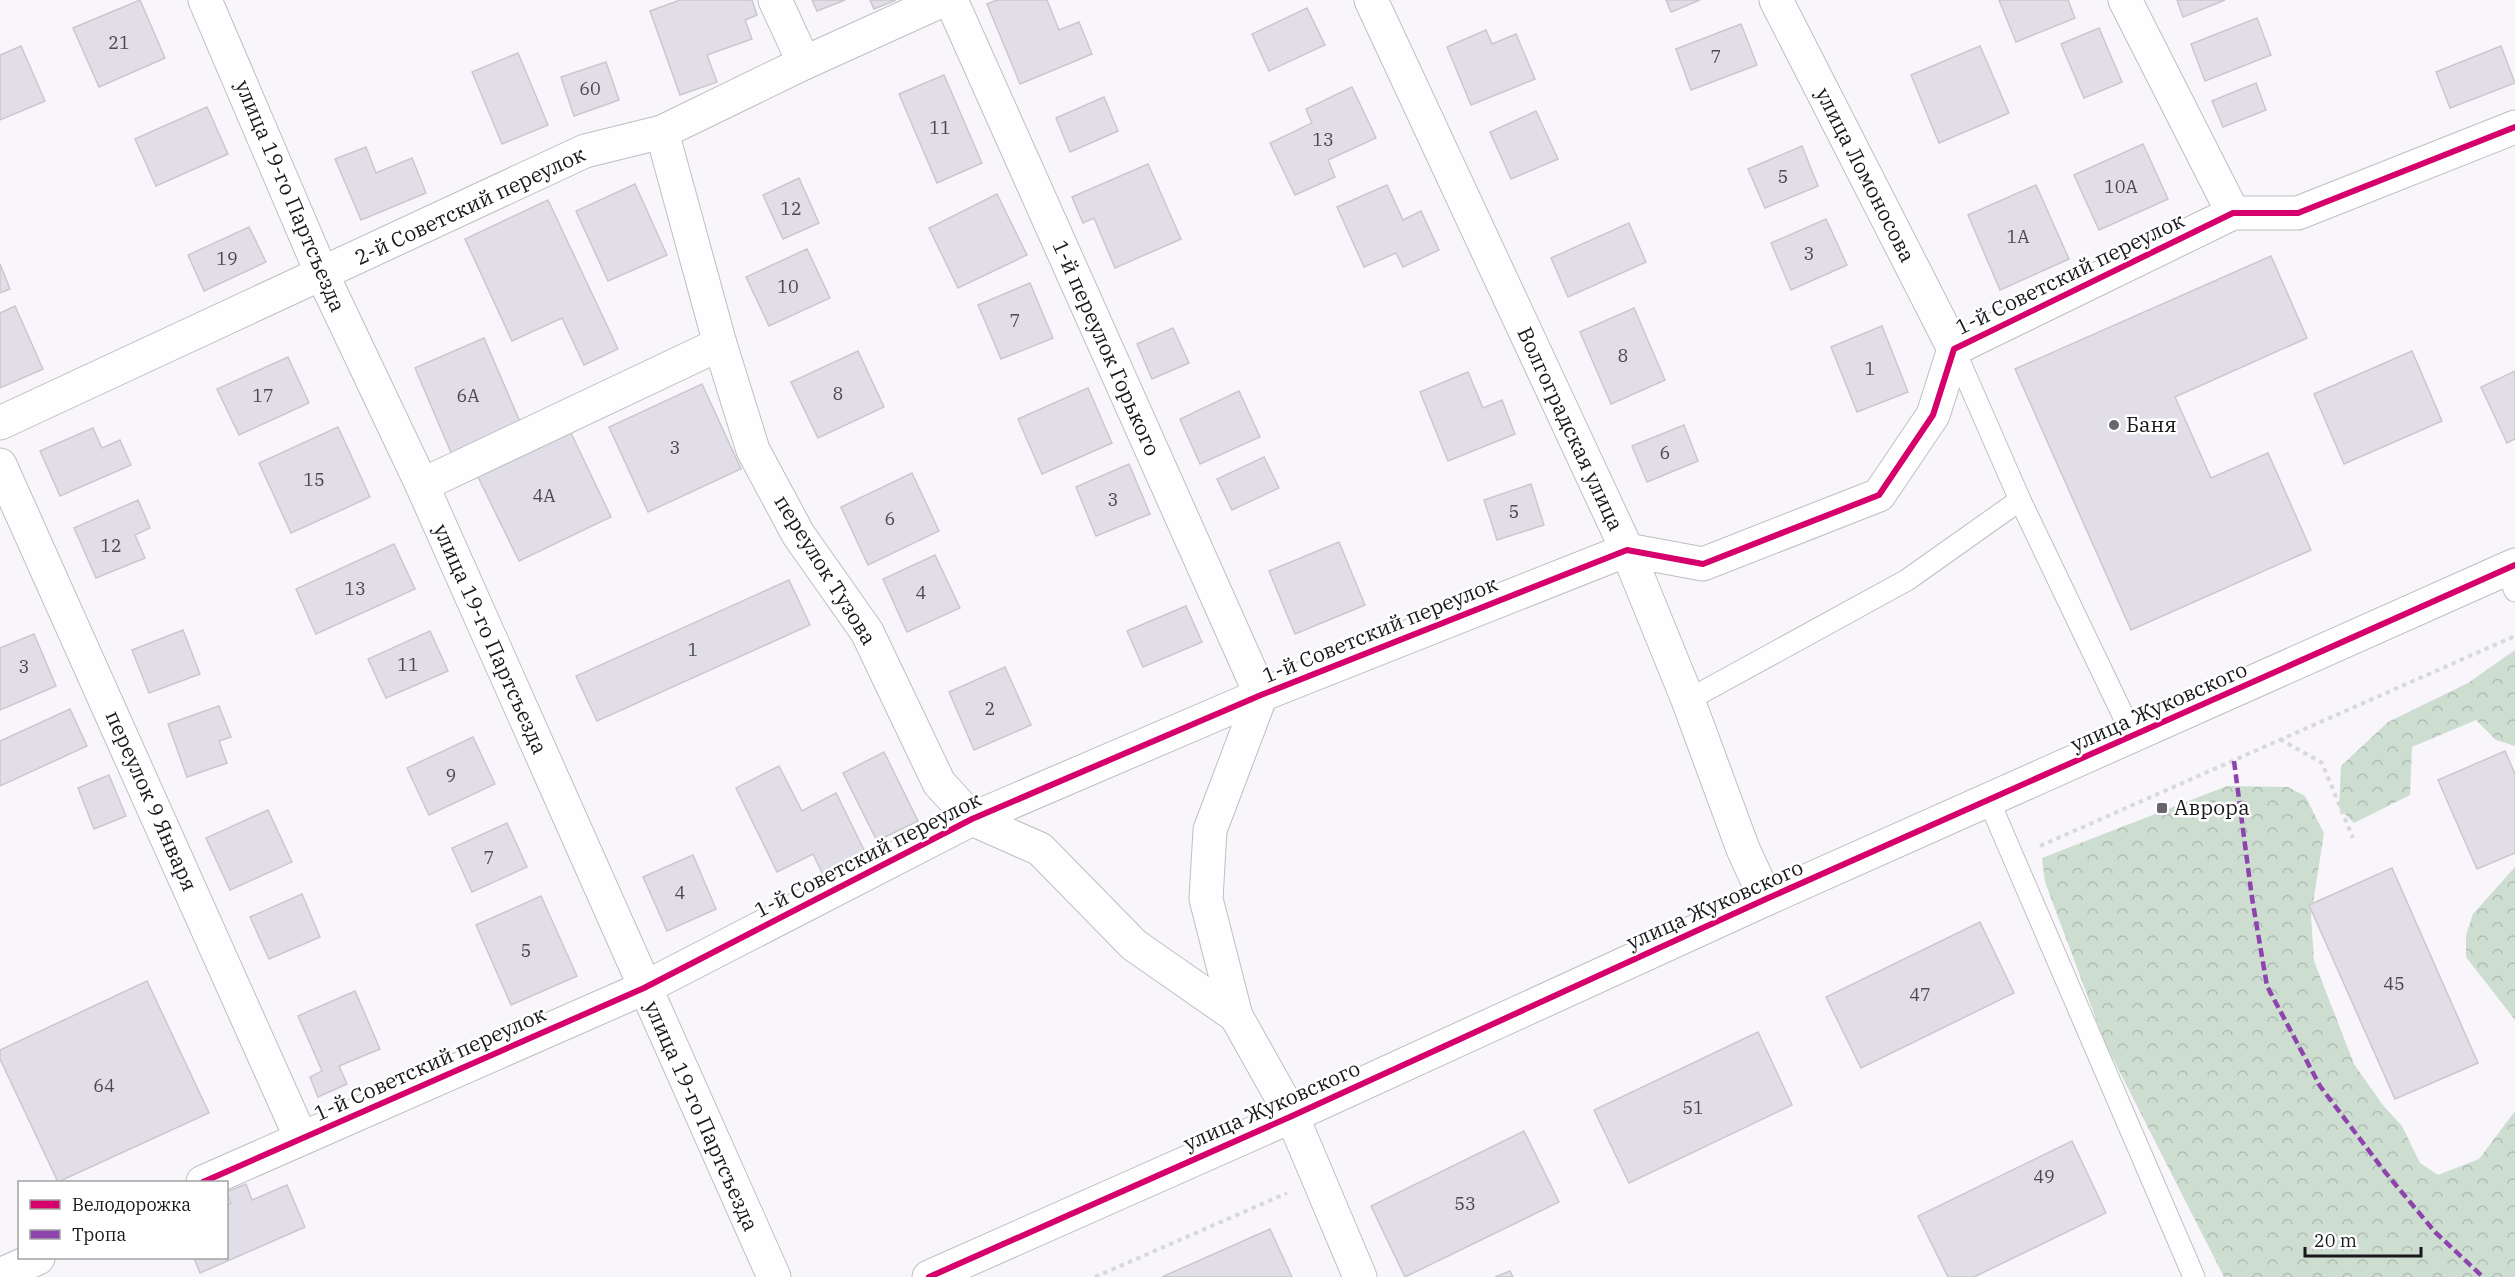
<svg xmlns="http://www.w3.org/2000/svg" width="2515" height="1277" font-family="'IBM Plex Serif',serif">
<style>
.forest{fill:url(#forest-crowns)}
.building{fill:#e2dee8;stroke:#cac8cd;stroke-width:1.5}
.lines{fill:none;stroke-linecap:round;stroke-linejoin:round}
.service-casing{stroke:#bfbec2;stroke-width:23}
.minor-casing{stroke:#bfbec2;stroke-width:35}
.tertiary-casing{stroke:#bfbec2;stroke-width:35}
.path{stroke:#d9d8da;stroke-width:4;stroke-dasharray:4.5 4.5;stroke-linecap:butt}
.service{stroke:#fefefe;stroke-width:21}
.minor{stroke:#fefefe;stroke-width:33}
.tertiary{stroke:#fefefe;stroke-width:33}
.quiet{stroke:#8e44ad;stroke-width:4.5;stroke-dasharray:9 4.5;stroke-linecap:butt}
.cycleway-casing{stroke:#fff;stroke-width:10}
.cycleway{stroke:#d6006c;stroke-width:6}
.poi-dot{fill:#67666a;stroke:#fff;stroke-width:2}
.labels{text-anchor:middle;stroke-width:5;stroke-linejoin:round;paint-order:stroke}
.number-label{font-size:18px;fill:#4c4a50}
.street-label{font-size:21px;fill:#19181c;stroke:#fff}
.poi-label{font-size:21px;fill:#19181c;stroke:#fff;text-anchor:start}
</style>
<defs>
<pattern id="forest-crowns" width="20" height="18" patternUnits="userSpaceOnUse" patternTransform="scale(1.5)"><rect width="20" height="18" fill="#cdddd0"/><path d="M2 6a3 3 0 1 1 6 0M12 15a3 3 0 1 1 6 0" fill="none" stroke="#afbdb2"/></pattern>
</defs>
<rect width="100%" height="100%" fill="#f8f6fb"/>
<g class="forest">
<path d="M2515 650V746L2496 740 2476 720 2412 747 2410 795 2354 823 2339 808 2341 766 2388 722 2468 683Z"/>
<path d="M2227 786 2288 787 2305 796 2324 833 2311 916 2314 961 2354 1064 2382 1104 2402 1126 2420 1163 2438 1175 2479 1159 2515 1111V1277H2224L2105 1043 2045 882 2042 858Z"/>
<path d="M2515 867V1020L2466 957V935L2473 914Z"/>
</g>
<g class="building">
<path d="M140 0 165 58 99 87 73 28Z"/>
<path d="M680 0H752L757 15 745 20 752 39 707 55 717 82 680 95 650 11Z"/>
<path d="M812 0H845L817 11Z"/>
<path d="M870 0H896L874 9Z"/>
<path d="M997 0H1047L1059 30 1079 22 1092 54 1020 84 987 4Z"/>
<path d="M1666 0H1700L1671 12Z"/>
<path d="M1999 0H2068L2075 18 2016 42Z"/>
<path d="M2177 0H2225L2183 17Z"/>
<path d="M1307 8 1325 45 1269 71 1252 34Z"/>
<path d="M2257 18 2271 55 2205 81 2191 44Z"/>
<path d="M1741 24 1757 65 1691 90 1676 49Z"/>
<path d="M2099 28 2122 82 2084 98 2061 44Z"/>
<path d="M1486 30 1492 44 1516 34 1535 79 1471 105 1447 47Z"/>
<path d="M21 46 45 101 0 120V55Z"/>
<path d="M1980 46 2009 113 1939 143 1911 75Z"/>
<path d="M2501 46 2515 83 2450 108 2436 72Z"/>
<path d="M518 53 548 125 502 144 472 72Z"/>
<path d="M606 62 619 100 574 116 561 77Z"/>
<path d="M944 75 982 163 937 183 899 94Z"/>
<path d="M2256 83 2266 110 2223 127 2212 101Z"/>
<path d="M1352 87 1376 138 1328 160 1335 177 1295 195 1270 143 1312 123 1306 109Z"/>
<path d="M1104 97 1118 131 1070 152 1056 118Z"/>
<path d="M207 107 228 154 156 186 135 139Z"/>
<path d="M1536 111 1558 159 1511 179 1490 132Z"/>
<path d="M2143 144 2168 199 2099 230 2074 175Z"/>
<path d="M1802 146 1818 186 1765 208 1748 169Z"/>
<path d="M366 147 376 173 412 158 426 193 361 220 335 159Z"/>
<path d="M1148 164 1181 239 1115 268 1094 218 1083 223 1072 197Z"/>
<path d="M799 178 819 223 783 239 763 195Z"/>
<path d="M635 184 667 255 608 281 576 211Z"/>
<path d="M1387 185 1403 220 1421 211 1439 250 1403 267 1396 253 1364 267 1337 207Z"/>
<path d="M2036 185 2069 259 2000 290 1968 215Z"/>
<path d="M997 194 1027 255 958 288 929 228Z"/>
<path d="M548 200 618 349 584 365 562 318 512 341 465 239Z"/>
<path d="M1826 219 1847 265 1791 290 1771 243Z"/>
<path d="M1629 223 1646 262 1568 297 1551 258Z"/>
<path d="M249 227 266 262 204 291 188 255Z"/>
<path d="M807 249 830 298 769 326 746 277Z"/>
<path d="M2271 256 2307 338 2175 397 2211 478 2268 453 2311 550 2131 630 2015 369Z"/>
<path d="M0 264 10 289 0 293Z"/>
<path d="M1030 283 1053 338 1001 359 978 305Z"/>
<path d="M15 306 43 369 0 388V313Z"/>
<path d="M1634 308 1665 380 1611 404 1580 332Z"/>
<path d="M1882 326 1908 392 1857 412 1831 347Z"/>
<path d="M1173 328 1189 363 1152 379 1137 344Z"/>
<path d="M484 338 521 424 452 455 415 368Z"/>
<path d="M858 351 884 407 818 438 791 382Z"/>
<path d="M2412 351 2442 421 2344 464 2314 394Z"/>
<path d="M288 357 309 403 239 435 217 389Z"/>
<path d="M2515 371V439L2507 443 2481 387Z"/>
<path d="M1468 372 1483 408 1502 400 1515 434 1448 461 1420 392Z"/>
<path d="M702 384 741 469 648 512 609 427Z"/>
<path d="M1088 388 1112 443 1042 474 1018 419Z"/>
<path d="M1239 391 1260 437 1200 464 1180 419Z"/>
<path d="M1684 425 1698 461 1647 482 1632 446Z"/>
<path d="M338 427 370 497 291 533 259 463Z"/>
<path d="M93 428 102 448 120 440 131 465 60 496 40 451Z"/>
<path d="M570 431 611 517 519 561 477 475Z"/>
<path d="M1264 457 1279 488 1232 510 1217 479Z"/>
<path d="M1129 464 1150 514 1096 536 1076 487Z"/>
<path d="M912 473 939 531 868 565 841 507Z"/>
<path d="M1531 484 1544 525 1497 540 1484 500Z"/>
<path d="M138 500 150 528 135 535 145 558 96 578 74 528Z"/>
<path d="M1339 542 1365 605 1295 634 1269 571Z"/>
<path d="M394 544 415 589 316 634 296 589Z"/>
<path d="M935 555 960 608 907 632 883 579Z"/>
<path d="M789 580 810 625 597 721 576 676Z"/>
<path d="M1186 606 1202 642 1143 667 1127 631Z"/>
<path d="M183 630 200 674 149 693 132 650Z"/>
<path d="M430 631 448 671 386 698 368 659Z"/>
<path d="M34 634 56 686 0 710V648Z"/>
<path d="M1005 667 1031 725 974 750 949 692Z"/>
<path d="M219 706 231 737 219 741 227 763 187 777 168 724Z"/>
<path d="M70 709 87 746 0 786V741Z"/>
<path d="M473 737 495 784 429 815 407 768Z"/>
<path d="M2505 751 2515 774V853L2477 869 2438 780Z"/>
<path d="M884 752 918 821 877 841 843 773Z"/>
<path d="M779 766 802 811 836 793 866 854 823 875 813 854 777 872 736 788Z"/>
<path d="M109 775 126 816 94 829 78 788Z"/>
<path d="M268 810 292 862 230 890 206 838Z"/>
<path d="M507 823 527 867 472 892 452 848Z"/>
<path d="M693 855 716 909 667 931 643 877Z"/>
<path d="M2392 868 2478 1063 2395 1099 2309 905Z"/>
<path d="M302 894 320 937 269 959 250 917Z"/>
<path d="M541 896 577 976 511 1005 476 925Z"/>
<path d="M1980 922 2014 993 1861 1068 1826 997Z"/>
<path d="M147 981 209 1113 58 1182 0 1059V1050Z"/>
<path d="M355 991 380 1049 339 1066 347 1084 318 1097 310 1077 322 1071 298 1016Z"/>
<path d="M1758 1032 1792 1105 1629 1183 1594 1110Z"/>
<path d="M1524 1131 1559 1202 1405 1277 1371 1206Z"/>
<path d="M2072 1141 2106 1213 1974 1277H1948L1918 1216Z"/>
<path d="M246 1184 252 1200 287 1185 305 1227 200 1273 194 1258H226V1205L231 1203 226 1192Z"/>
<path d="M1270 1229 1292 1277H1162Z"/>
<path d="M1510 1271 1513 1277H1495Z"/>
</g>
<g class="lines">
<defs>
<g id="service">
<path d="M2020 500 2133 736"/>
<path d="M2506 569 2515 591"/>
<path d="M1688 700 1907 580 2020 500 1954 349"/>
<path d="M1989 801 2194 1277"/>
</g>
<g id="minor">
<path d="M205 0 322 274 422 485 774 1277"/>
<path d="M775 0 804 63"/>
<path d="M951 0 1261 695 1210 830 1206 899 1236 1016"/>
<path d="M1371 0 1627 550 1688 700 1743 849 1766 899"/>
<path d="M1776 0 1954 349"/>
<path d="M2125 0 2233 213"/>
<path d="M662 132 720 344 753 450 798 534 867 632 939 783 972 819 1040 849 1134 945 1236 1016 1292 1116 1360 1277"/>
<path d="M0 423 585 151 662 132 804 63 943 0"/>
<path d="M0 465 301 1138"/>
<path d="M422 485 720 344"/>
<path d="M203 1182 644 988 972 819 1261 695 1627 550 1703 564 1879 495 1933 415 1954 349 2233 213H2298L2515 127"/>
<path d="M0 1275 38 1258"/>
</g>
<path id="tertiary" d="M929 1277 1292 1116 1766 899 2515 565"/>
</defs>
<use href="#service" class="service-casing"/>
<use href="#minor" class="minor-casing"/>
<use href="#tertiary" class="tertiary-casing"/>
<g class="path">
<path d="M2280 739 2322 763 2353 838"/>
<path d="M2040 846 2515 636"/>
<path d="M1095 1277 1287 1193"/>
</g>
<use href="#service" class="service"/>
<use href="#minor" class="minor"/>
<use href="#tertiary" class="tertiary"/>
<path class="quiet" d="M2234 761 2252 898 2267 986 2320 1086 2385 1172 2435 1232 2483 1277"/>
<defs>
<g id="cycleway">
<path d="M203 1182 644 988 972 819 1261 695 1627 550 1703 564 1879 495 1933 415 1954 349 2233 213H2298L2515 127"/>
<path d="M929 1277 1292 1116 1766 899 2515 565"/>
</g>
</defs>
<use href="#cycleway" class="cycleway-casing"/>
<use href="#cycleway" class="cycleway"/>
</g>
<g class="poi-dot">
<circle cx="2114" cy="425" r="6"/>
<rect x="2156" y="802" width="12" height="12" rx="3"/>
</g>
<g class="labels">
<g class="number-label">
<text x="119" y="49">21</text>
<text x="1716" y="63">7</text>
<text x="590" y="95">60</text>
<text x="940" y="134">11</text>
<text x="1323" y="146">13</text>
<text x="1783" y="183">5</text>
<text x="2121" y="193">10А</text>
<text x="791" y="215">12</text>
<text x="2018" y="243">1А</text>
<text x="1809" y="260">3</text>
<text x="227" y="265">19</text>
<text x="788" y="293">10</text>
<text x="1015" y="327">7</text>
<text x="1623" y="362">8</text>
<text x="1870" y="375">1</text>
<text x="838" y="400">8</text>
<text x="263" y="402">17</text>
<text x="468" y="402">6А</text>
<text x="675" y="454">3</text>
<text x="1665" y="459">6</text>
<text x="314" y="486">15</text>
<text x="544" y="502">4А</text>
<text x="1113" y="506">3</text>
<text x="1514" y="518">5</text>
<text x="890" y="525">6</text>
<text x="111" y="552">12</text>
<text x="355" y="595">13</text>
<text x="921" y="599">4</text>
<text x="693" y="656">1</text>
<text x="408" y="671">11</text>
<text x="24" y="673">3</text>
<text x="990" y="715">2</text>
<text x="451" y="782">9</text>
<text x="489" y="864">7</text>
<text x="680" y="899">4</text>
<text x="526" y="957">5</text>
<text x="2394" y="990">45</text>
<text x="1920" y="1001">47</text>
<text x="104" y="1092">64</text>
<text x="1693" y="1114">51</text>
<text x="2044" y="1183">49</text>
<text x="1465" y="1210">53</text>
</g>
<g class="street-label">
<text transform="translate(1865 175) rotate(63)" y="7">улица Ломоносова</text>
<text transform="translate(290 196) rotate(67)" y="7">улица 19-го Партсъезда</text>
<text transform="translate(470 206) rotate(-25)" y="7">2-й Советский переулок</text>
<text transform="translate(2070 274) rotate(-26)" y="7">1-й Советский переулок</text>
<text transform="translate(1106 348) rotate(66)" y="7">1-й переулок Горького</text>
<text transform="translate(1570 429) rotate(65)" y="7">Волгоградская улица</text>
<text transform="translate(825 570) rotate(58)" y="7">переулок Тузова</text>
<text transform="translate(1380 630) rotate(-22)" y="7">1-й Советский переулок</text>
<text transform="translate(490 639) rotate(66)" y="7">улица 19-го Партсъезда</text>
<text transform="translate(2159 707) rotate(-24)" y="7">улица Жуковского</text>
<text transform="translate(151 801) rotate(66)" y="7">переулок 9 Января</text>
<text transform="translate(868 855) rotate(-27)" y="7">1-й Советский переулок</text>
<text transform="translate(1715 905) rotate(-24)" y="7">улица Жуковского</text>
<text transform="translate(430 1064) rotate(-24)" y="7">1-й Советский переулок</text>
<text transform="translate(1272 1106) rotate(-24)" y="7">улица Жуковского</text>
<text transform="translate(701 1116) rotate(66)" y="7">улица 19-го Партсъезда</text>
</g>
<g class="poi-label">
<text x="2126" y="432">Баня</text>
<text x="2174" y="815">Аврора</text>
</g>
</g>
<rect x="18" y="1181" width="210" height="78" fill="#ffffff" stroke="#a3a3a4" stroke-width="1.5"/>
<rect x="30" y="1200" width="30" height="9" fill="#d6006c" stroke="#a3a3a4" stroke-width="1.5"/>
<text x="72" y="1211" font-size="18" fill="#19181c">Велодорожка</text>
<rect x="30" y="1230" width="30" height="9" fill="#8e44ad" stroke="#a3a3a4" stroke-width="1.5"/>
<text x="72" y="1241" font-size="18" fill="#19181c">Тропа</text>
<path d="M2305 1247v9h116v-9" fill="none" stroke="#19181c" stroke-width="3"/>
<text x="2314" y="1247" font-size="18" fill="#19181c" stroke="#ffffff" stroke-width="4.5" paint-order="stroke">20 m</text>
</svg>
